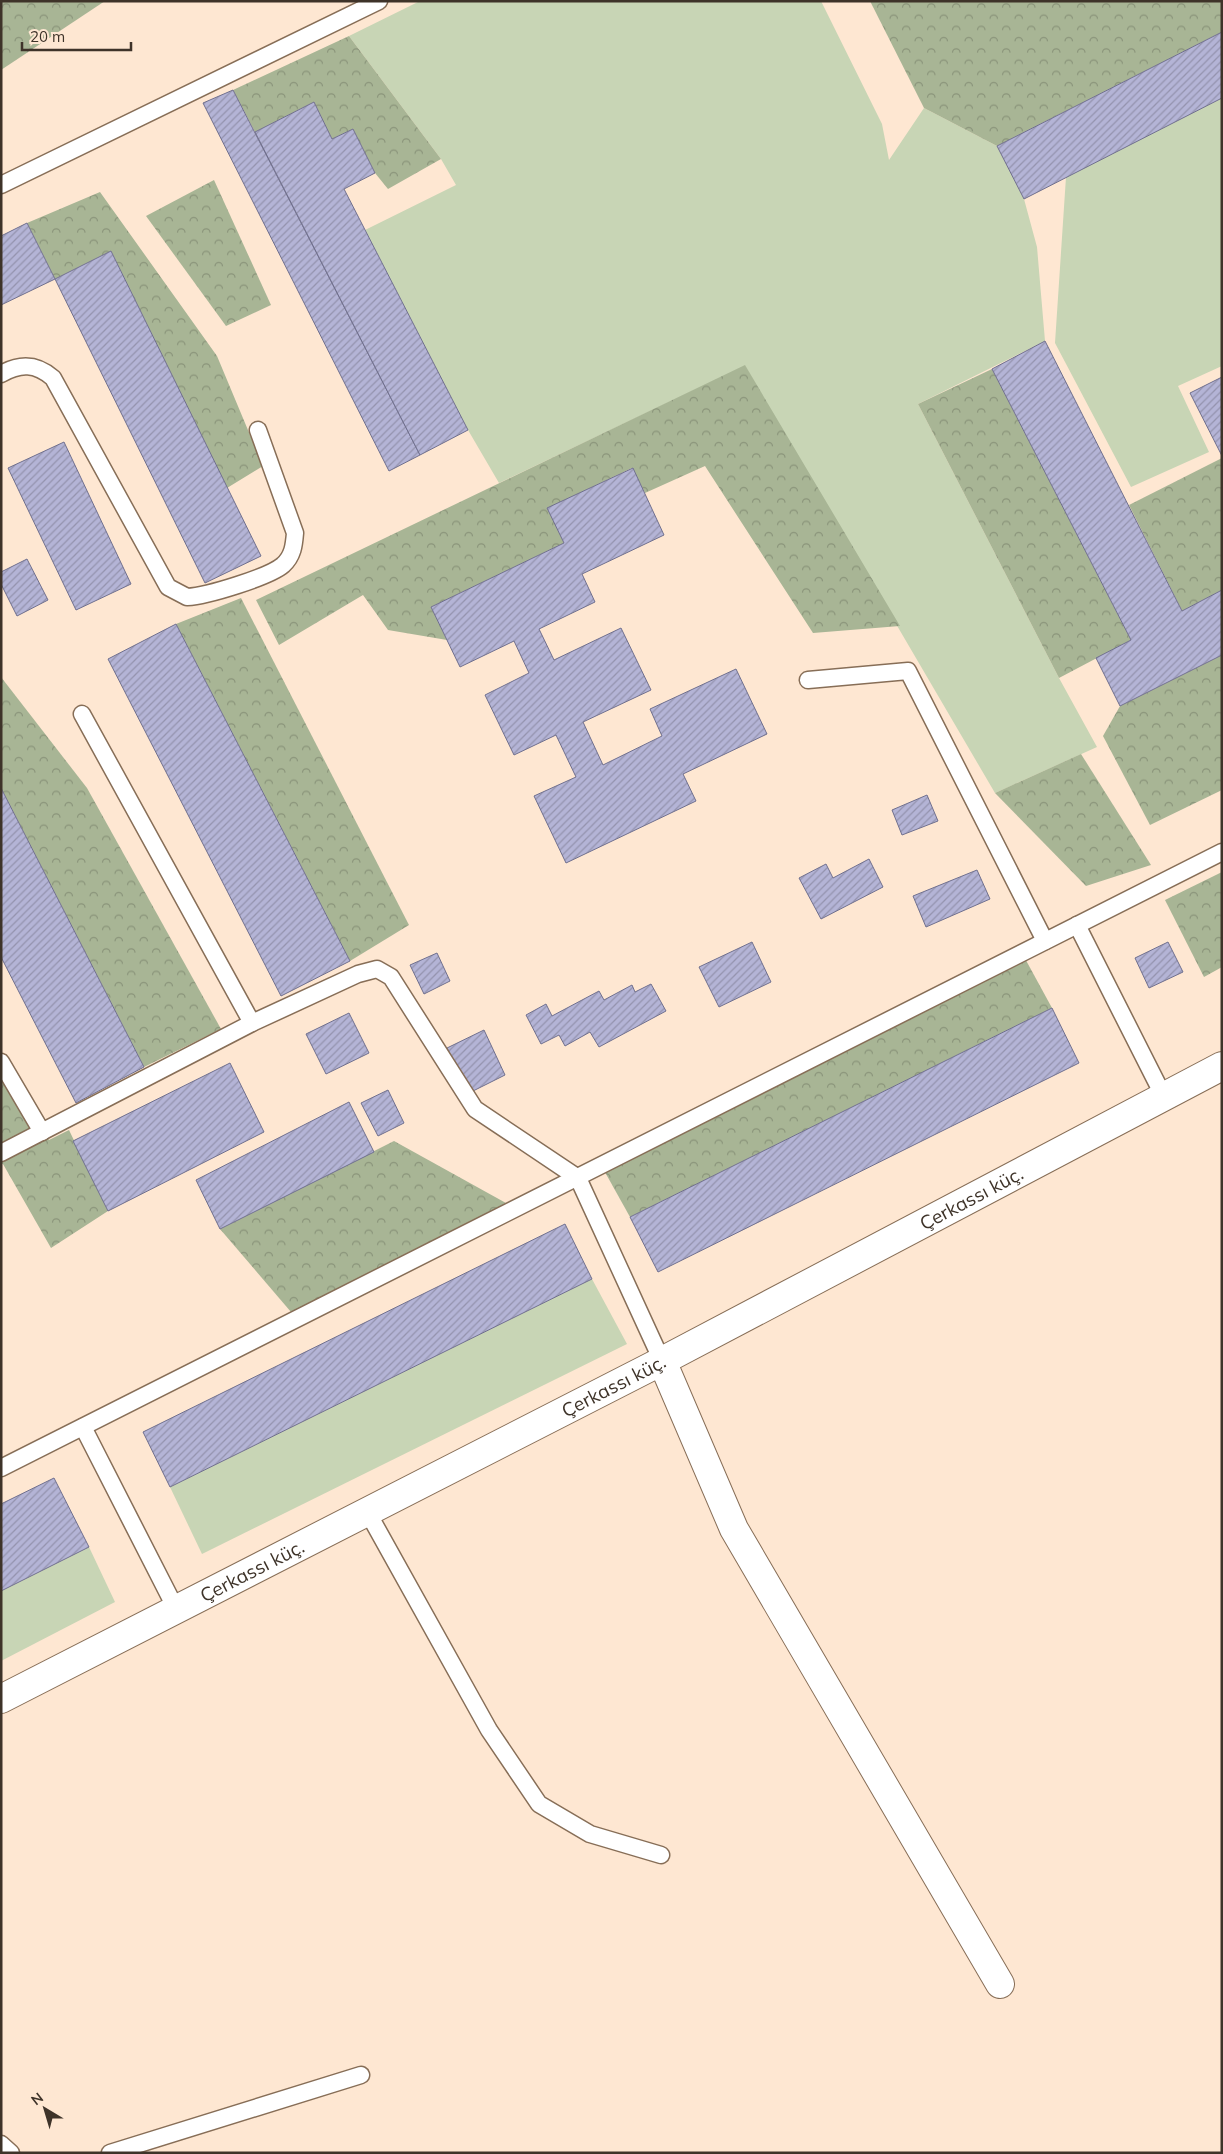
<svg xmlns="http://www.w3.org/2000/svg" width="1223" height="2154" font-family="Mulish,sans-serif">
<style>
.grass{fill:#c8d5b5}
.forest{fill:url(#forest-crowns)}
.building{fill:url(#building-hatch);stroke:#70708e}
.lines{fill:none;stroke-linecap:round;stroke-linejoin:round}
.lane-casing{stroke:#876e57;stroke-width:19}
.street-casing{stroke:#876e57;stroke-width:30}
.secondary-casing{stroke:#876e57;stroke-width:30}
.lane{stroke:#fff;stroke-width:16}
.street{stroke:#fff;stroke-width:28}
.secondary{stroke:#fff;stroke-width:28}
.labels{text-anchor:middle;stroke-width:4.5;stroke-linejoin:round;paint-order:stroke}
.street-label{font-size:19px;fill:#3e3329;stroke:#fee7d2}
</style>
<defs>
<pattern id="forest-crowns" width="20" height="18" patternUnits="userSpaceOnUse" patternTransform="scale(1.25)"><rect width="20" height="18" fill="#a8b595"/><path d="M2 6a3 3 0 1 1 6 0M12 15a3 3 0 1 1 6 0" fill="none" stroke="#8a947a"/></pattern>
<pattern id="building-hatch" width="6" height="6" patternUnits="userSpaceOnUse" patternTransform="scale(1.25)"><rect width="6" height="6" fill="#b4b4d6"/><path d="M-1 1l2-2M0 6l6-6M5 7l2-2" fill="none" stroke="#9493ae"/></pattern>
</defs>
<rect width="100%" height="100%" fill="#fee7d2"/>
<g class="grass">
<path d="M420 1H821L882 124 889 160 924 108 997 146 1024 199 1037 247 1045 341 918 404 1059 678 1097 747 995 793 745 366 499 483 468 430 365 230 456 185 441 159 349 36Z"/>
<path d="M1222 98V366L1178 386 1209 452 1131 487 1055 343 1066 177Z"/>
<path d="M592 1279 627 1344 202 1554 170 1487Z"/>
<path d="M89 1547 115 1602 1 1661V1591Z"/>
</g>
<g class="forest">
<path d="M1 1H105L1 70Z"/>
<path d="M870 1H1222V32L997 146 924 108Z"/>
<path d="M349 36 441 159 388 189 375 173 353 129 332 139 314 102 255 132 233 90Z"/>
<path d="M214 180 271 305 226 326 146 216Z"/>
<path d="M100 192 217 356 263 466 227 488 111 251 55 279 27 223Z"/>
<path d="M745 365 900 626 813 633 705 466 645 493 632 468 548 508 564 543 431 607 447 640 388 630 363 595 279 645 256 600Z"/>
<path d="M992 369 1131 640 1059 678 918 404Z"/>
<path d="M1222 458V590L1182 611 1129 505Z"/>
<path d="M241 598 409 925 350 961 176 624Z"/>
<path d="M1222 655V790L1150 825 1103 736 1120 706Z"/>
<path d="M1 677 87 788 221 1029 144 1067 1 788Z"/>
<path d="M1081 754 1151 865 1086 886 995 793Z"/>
<path d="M1222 872V967L1204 977 1165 900Z"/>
<path d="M1022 953 1052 1008 630 1217 601 1165Z"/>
<path d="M1 1075 20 1086 49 1140 69 1130 108 1211 51 1248 3 1164H1Z"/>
<path d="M394 1141 515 1208 297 1319 220 1229Z"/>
</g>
<g class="building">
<path d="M1222 32V98L1024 199 997 146Z"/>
<path d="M233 90 420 455 389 471 203 103Z"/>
<path d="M314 102 332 139 353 129 375 173 344 189 468 430 420 455 255 132Z"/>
<path d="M27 223 55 279 1 305V236Z"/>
<path d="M111 251 261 556 205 583 55 279Z"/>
<path d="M1045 341 1182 611 1222 590V655L1120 706 1096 658 1131 640 992 369Z"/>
<path d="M1222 377V456L1190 393Z"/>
<path d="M64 442 131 584 76 610 8 468Z"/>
<path d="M633 468 664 535 582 574 595 602 539 629 554 660 621 628 651 690 583 722 603 765 662 736 650 709 736 669 767 734 683 774 696 801 566 863 534 796 576 777 556 735 514 755 485 695 529 673 514 641 460 667 431 607 564 543 547 508Z"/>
<path d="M27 559 48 600 17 616 1 584V572Z"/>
<path d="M176 624 350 961 281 996 108 659Z"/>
<path d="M1 788 144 1067 76 1103 1 957Z"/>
<path d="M927 795 938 821 902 835 892 810Z"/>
<path d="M869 859 883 887 821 919 799 878 826 864 833 878Z"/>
<path d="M977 870 990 899 926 927 913 896Z"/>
<path d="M752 942 771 982 719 1007 699 967Z"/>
<path d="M1168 942 1183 972 1149 988 1135 958Z"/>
<path d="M437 953 450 981 424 994 410 965Z"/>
<path d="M651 984 666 1011 599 1047 590 1032 565 1046 559 1035 541 1044 526 1015 546 1004 552 1016 599 991 604 1000 632 985 635 992Z"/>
<path d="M1052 1008 1079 1063 658 1272 630 1217Z"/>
<path d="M349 1013 369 1053 326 1074 306 1034Z"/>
<path d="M484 1030 505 1075 469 1093 447 1048Z"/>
<path d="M230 1063 264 1132 108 1211 73 1141Z"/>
<path d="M388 1090 404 1123 378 1136 361 1103Z"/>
<path d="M349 1102 374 1152 220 1229 196 1180Z"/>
<path d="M565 1224 592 1279 170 1487 143 1432Z"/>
<path d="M54 1478 89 1547 1 1591V1504Z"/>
</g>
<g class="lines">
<defs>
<g id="lane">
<path d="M1 185 379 1"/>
<path d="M1 374C20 363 36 363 53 378L168 587 187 597C207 596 269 577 283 565 293 556 294 545 295 533L258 430"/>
<path d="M808 680 908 671 1045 941"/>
<path d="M82 714 252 1023"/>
<path d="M1077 925 1164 1097"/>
<path d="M1 1062 42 1132"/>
<path d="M1 1153 252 1023 358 974 377 969 391 977 475 1109 578 1178 662 1361"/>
<path d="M83 1427 176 1609"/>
<path d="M1 1468 1222 852"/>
<path d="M367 1511 489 1730 539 1804 590 1834 661 1855"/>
<path d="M1 2144 11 2153"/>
<path d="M110 2153 361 2075"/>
</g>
<path id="street" d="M662 1361 734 1529 1000 1984"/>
<g id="secondary">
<path id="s1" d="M1 1699 662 1361 1222 1066"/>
</g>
</defs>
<use href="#lane" class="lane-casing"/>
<use href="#street" class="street-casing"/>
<use href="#secondary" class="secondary-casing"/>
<use href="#lane" class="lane"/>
<use href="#street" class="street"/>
<use href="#secondary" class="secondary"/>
</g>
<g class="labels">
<g class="street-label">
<text dy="7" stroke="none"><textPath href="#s1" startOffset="1092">Çerkassı küç.</textPath></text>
<text dy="7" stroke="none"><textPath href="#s1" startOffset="688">Çerkassı küç.</textPath></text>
<text dy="7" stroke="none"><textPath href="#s1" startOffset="282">Çerkassı küç.</textPath></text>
</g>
</g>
<rect width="1223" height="2154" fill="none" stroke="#3e3329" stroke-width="5"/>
<g transform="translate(45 2109) rotate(322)" stroke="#fee7d2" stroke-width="4" paint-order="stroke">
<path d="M0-4L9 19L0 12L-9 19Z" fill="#3e3329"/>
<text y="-8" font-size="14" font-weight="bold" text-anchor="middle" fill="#3e3329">N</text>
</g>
<path d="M22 42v8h109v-8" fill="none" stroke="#3e3329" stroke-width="2.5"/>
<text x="30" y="42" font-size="15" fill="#3e3329" stroke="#fee7d2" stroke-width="4" paint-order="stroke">20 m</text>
</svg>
